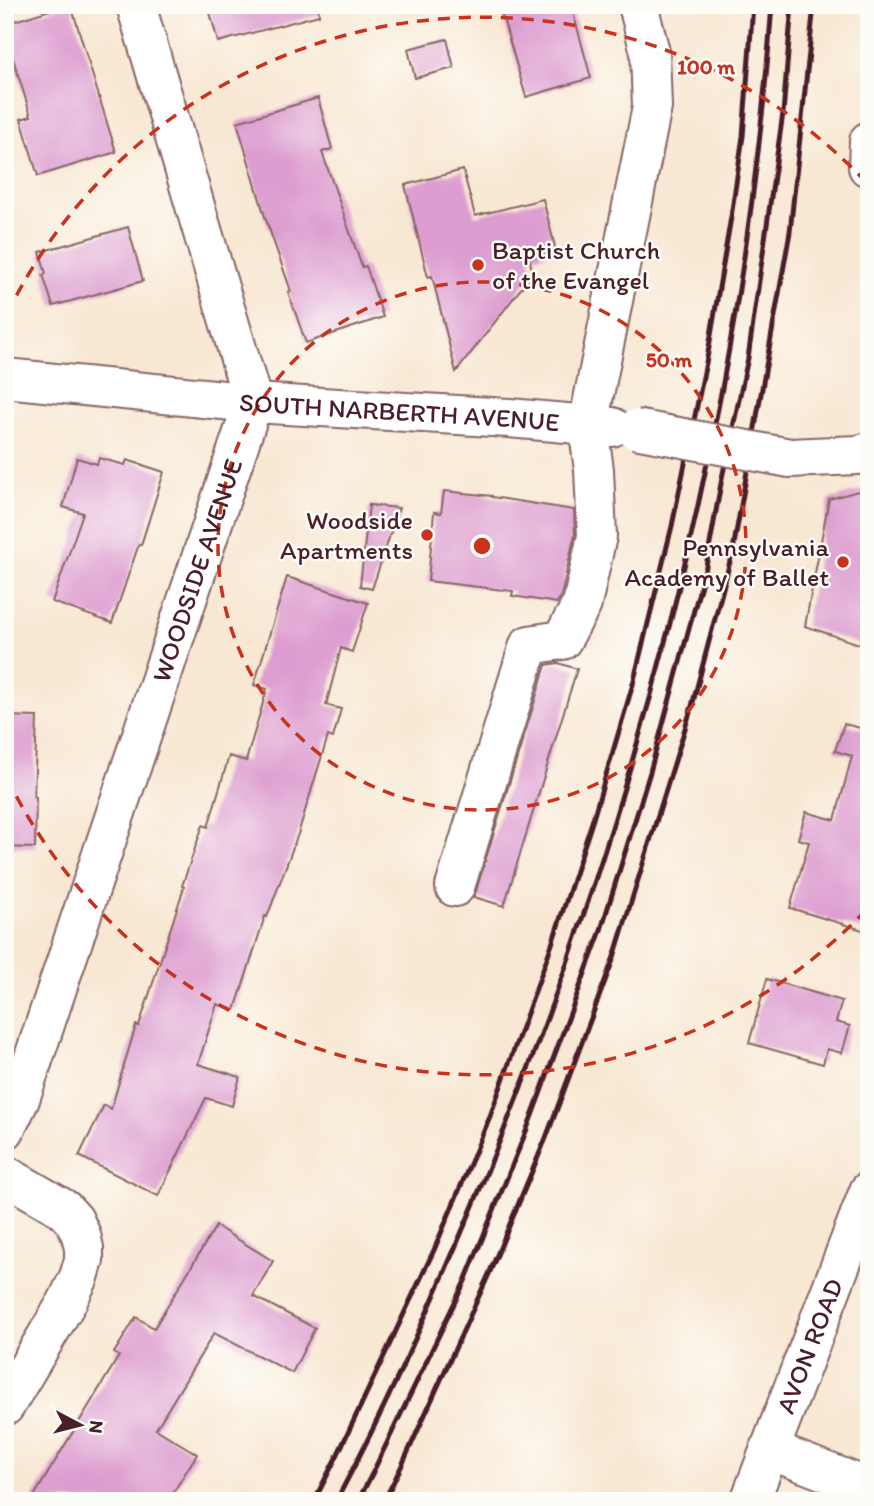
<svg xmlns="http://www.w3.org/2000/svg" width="874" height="1506" font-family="Itim,sans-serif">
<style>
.building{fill:#dd9dd0}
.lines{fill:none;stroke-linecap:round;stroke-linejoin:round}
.minor-casing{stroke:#876565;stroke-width:42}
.minor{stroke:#fff;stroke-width:38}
.rail{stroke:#4a1f2b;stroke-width:5}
.minor-bridge-casing{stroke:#876565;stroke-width:42;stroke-linecap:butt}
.minor-bridge{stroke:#fff;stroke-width:38}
.ring{fill:none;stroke:#c8321e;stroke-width:3.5;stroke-dasharray:12 9}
.poi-dot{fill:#c8321e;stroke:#fdfcf7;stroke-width:2.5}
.labels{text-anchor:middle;stroke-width:5;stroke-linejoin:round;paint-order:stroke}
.poi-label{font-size:26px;fill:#4a1f2b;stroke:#fdfcf7;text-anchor:end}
.street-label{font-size:26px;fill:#4a1f2b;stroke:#fdfcf7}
.centre{fill:#c8321e;stroke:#fdfcf7;stroke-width:3.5}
.ring-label{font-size:21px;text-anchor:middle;font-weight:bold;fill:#c8321e;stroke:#fdfcf7;stroke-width:5;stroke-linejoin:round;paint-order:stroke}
</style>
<rect width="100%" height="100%" fill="#fdfcf7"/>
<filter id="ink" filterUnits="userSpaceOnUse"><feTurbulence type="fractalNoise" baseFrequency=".0143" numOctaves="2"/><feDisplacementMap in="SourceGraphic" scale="14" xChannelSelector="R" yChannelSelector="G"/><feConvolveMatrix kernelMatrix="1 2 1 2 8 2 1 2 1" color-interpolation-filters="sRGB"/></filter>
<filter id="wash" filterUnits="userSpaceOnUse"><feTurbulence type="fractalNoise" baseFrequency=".00686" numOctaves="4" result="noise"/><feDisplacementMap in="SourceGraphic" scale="28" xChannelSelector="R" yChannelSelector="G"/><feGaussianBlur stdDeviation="1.57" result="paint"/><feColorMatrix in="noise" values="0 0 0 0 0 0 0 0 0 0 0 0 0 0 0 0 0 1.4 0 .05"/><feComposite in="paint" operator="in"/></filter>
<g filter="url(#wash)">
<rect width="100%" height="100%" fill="#f8e7d2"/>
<g id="blocks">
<g class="building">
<path d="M66 5H71L116 152 38 176 21 119 31 116 5 33V24Z"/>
<path d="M208 5H318L319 15 218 42Z"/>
<path d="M499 5H571L591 78 526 97Z"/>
<path d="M447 39 454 68 415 78 408 49Z"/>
<path d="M318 98 332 149 322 152 362 267 366 266 383 317 306 343 288 292 291 291 265 217 237 122Z"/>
<path d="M463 170 475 216 543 199 556 251 529 258 533 273 456 372 432 276 428 277 405 185Z"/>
<path d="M128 227 143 281 53 306 43 275 46 274 40 252Z"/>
<path d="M77 458 97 464 99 458 125 465 127 460 164 472 141 545 139 544 112 623 52 602 83 513 63 507Z"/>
<path d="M869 488V627L859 644 805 626 829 499Z"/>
<path d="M444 491 492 496V497L574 510 575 534 561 596 557 603 512 596 513 591 428 581 434 512 441 513Z"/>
<path d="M369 505 399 508 372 589 360 586Z"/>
<path d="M287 577 368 603 352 652 341 648 326 705 341 709 333 738 328 736 298 834 267 917 265 916 235 1010 217 1004 198 1064 240 1077 232 1106 206 1098 158 1196 79 1156 104 1105 111 1109 136 1025 139 1026 184 887 182 886 203 825 208 827 229 756 246 761 267 689 254 685Z"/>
<path d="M558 663 577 669 504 906 474 897 546 665Z"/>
<path d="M5 716 37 717 34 796 36 797 35 848 5 847Z"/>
<path d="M844 724 869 730V932L790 908 809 842 798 839 806 812 835 820 852 756 835 751Z"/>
<path d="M767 979 842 1001 836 1022 850 1026 842 1053 827 1049 823 1064 749 1043Z"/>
<path d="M216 1226 273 1261 253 1296 315 1328 292 1373 214 1333 156 1429 197 1454 168 1501H31L119 1356 114 1353 136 1317 154 1328Z"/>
</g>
</g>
</g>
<g filter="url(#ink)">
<use href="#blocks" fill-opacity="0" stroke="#876565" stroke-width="2"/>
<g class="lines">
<defs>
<g id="minor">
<path d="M868 167 869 141"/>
<path id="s1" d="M5 378 253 403 509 418 612 427"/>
<path d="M790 458 857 455 869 452"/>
<path d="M455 887 529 645 562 640 582 604 597 536 594 470 588 425 652 107 650 52 638 5"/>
<path id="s2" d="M5 1130 20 1099 253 403 136 5"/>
<path d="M5 1175 64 1209 74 1220 81 1235 84 1248V1260L79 1277 67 1302 5 1406"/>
<path d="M770 1450 869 1488"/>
<path id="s3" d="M750 1501 869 1191"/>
</g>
</defs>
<use href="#minor" class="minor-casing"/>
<use href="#minor" class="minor"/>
<g class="rail">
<path d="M314 1501 337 1456 434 1250 489 1119 552 944 592 822 633 684 672 526 708 353 731 217 743 136 753 5"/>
<path d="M336 1501C387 1406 430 1307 472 1208 633 828 742 418 772 5"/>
<path d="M358 1501 373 1472 465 1281 527 1129 600 933 650 772 706 566 722 478 748 358 783 113 792 5"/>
<path d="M384 1501 403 1463 489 1274 546 1138 614 957 692 706 733 550 790 232 814 5"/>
</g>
<defs>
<path id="minor-bridge" d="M635 429 790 458"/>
</defs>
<use href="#minor-bridge" class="minor-bridge-casing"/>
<use href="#minor-bridge" class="minor-bridge"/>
</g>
</g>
<g class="ring">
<circle cx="482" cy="546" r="264"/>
<path d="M866 910A529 529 0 0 1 7 778M7 314A529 529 0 0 1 866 182"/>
</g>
<g class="poi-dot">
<circle cx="478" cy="265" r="7"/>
<circle cx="427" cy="535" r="7"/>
<circle cx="843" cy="562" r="7"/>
</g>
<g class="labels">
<g class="poi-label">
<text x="492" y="259" text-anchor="start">Baptist Church<tspan x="492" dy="30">of the Evangel</tspan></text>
<text x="413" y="529">Woodside<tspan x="413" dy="30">Apartments</tspan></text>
<text x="829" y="556">Pennsylvania<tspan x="829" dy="30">Academy of Ballet</tspan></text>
</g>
<g class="street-label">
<text dy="9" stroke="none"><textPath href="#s1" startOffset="396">SOUTH NARBERTH AVENUE</textPath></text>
<text dy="9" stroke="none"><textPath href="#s2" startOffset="592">WOODSIDE AVENUE</textPath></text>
<text dy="9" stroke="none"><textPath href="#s3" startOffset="166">AVON ROAD</textPath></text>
</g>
</g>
<circle cx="482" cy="546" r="10" class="centre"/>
<g class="ring-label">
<text x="706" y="74">100 m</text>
<text x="669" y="367">50 m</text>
</g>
<rect width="874" height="1506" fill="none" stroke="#fdfcf7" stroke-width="28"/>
<g transform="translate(80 1425) rotate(97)" stroke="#fdfcf7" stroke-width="5" paint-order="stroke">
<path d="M0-5L12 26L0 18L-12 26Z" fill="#4a1f2b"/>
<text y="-10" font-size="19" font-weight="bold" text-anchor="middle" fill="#4a1f2b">N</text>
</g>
</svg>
